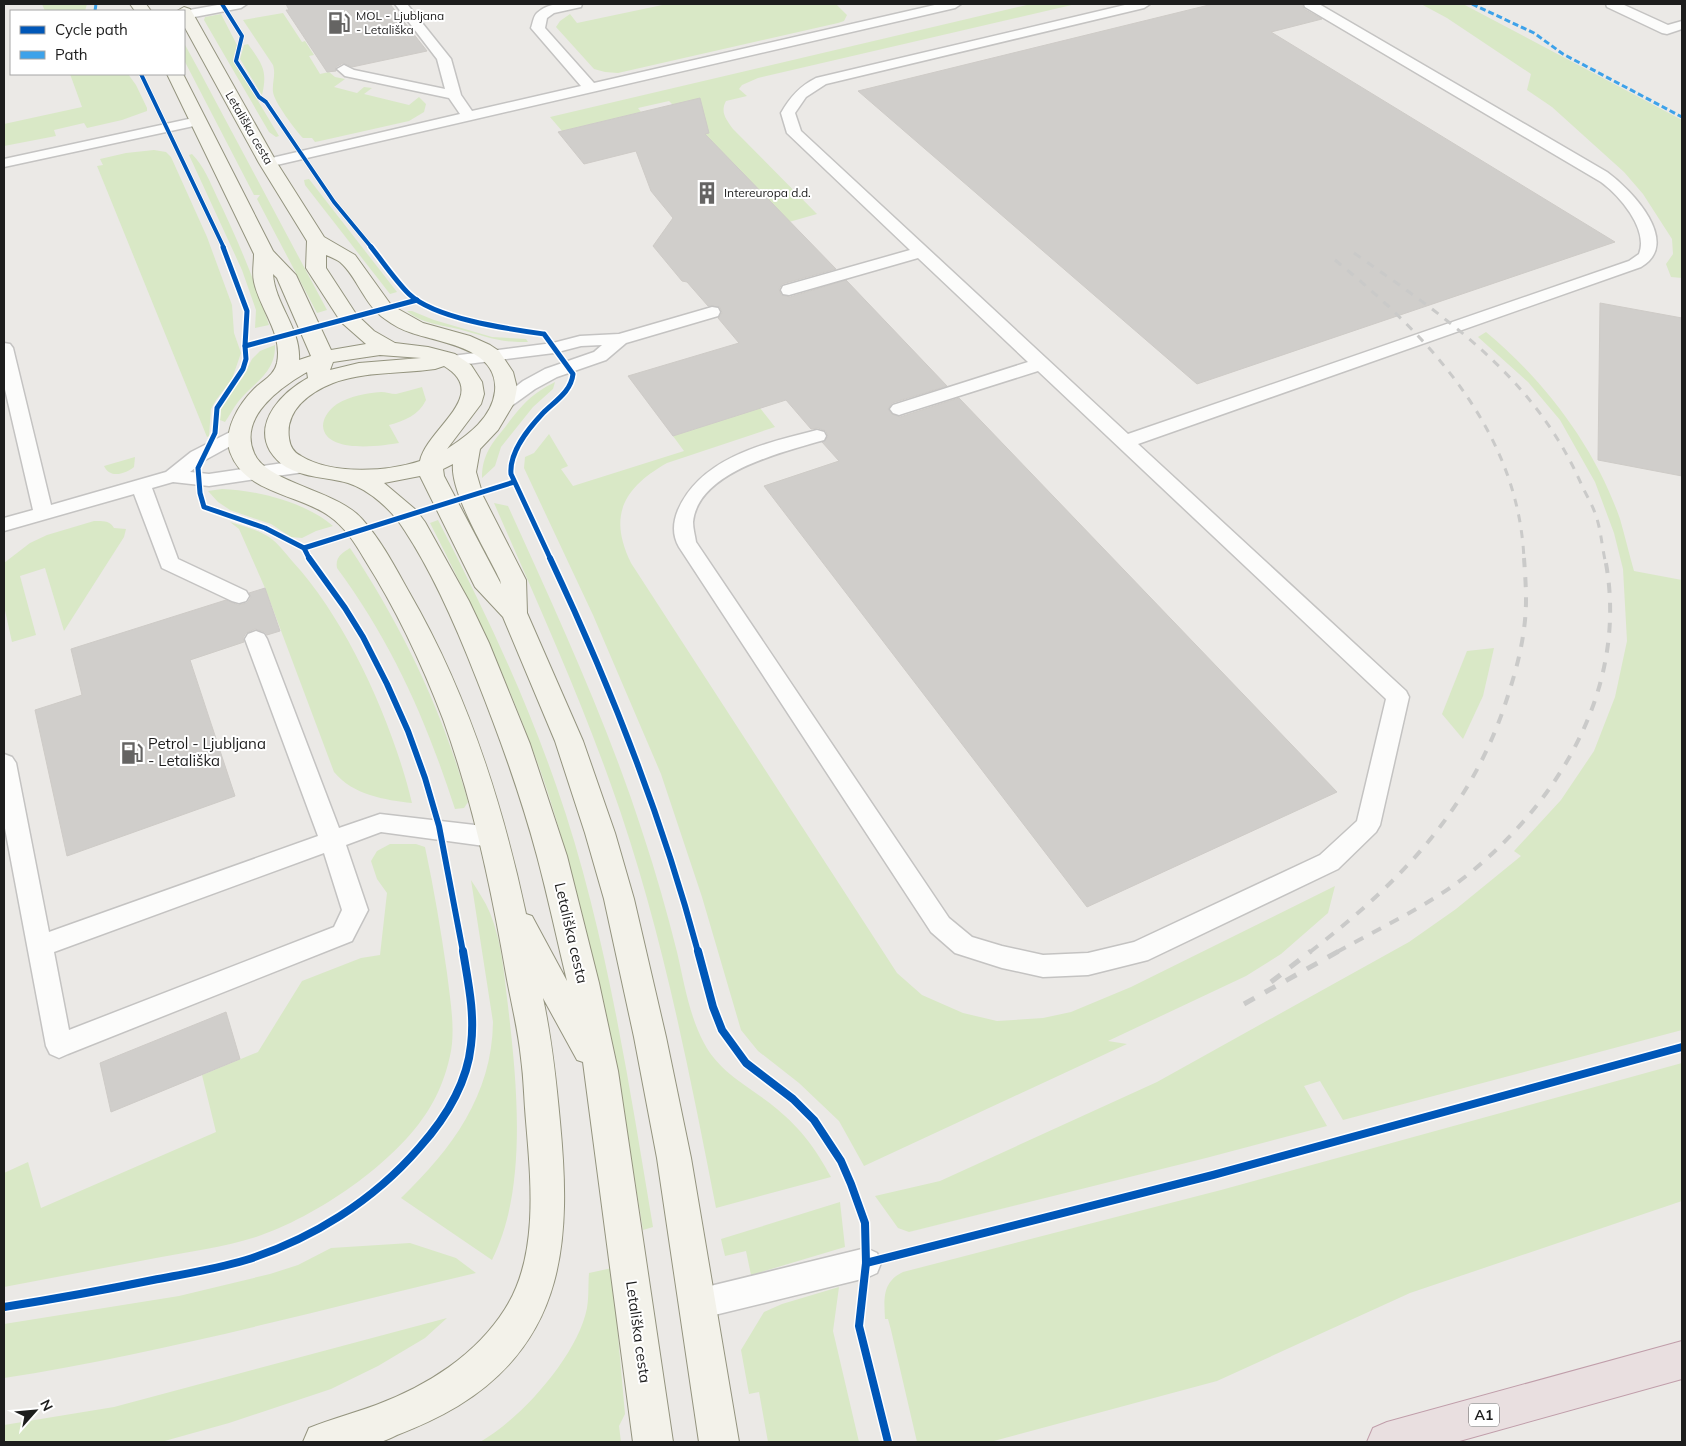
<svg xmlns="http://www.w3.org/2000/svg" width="1686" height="1446" font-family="Mulish,sans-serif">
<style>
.grass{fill:#d9e8c6}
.building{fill:#d0cecb;stroke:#cecbc7}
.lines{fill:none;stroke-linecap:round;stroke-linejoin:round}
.service-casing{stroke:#c4c3c2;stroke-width:3}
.secondary-casing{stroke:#94947f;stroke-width:2}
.motorway-casing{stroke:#c09eaa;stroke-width:2}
.service{fill:#fcfcfb;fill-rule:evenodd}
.secondary{fill:#f3f2ea;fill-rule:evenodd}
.motorway{fill:#e9dfe0;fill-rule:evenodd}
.rail-far2{stroke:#cacac9;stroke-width:3;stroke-dasharray:8 8;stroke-linecap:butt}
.rail-far1{stroke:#cacac9;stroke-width:4;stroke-dasharray:10 10;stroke-linecap:butt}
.rail{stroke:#cacac9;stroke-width:5;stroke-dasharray:12 12;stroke-linecap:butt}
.quiet{stroke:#3da2ea;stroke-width:3;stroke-dasharray:6 3;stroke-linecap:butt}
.cycleway-far3-casing{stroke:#fff;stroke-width:5.5}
.cycleway-far2-casing{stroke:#fff;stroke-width:8}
.cycleway-far1-casing{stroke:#fff;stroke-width:9}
.cycleway-casing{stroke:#fff;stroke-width:11}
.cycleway-far3{stroke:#0057b8;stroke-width:4}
.cycleway-far2{stroke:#0057b8;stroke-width:5}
.cycleway-far1{stroke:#0057b8;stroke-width:6}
.cycleway{stroke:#0057b8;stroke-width:8}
.labels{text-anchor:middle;stroke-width:4;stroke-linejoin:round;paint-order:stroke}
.far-poi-label{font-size:12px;fill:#1d1d1d;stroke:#fff;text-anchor:start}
.far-street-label{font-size:12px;fill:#1d1d1d;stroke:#fff}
.shield{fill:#fff;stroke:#616161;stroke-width:1}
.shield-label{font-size:14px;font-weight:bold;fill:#1d1d1d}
.poi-label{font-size:15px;fill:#1d1d1d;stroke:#fff;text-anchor:start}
.street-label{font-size:15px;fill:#1d1d1d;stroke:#fff}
</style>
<rect width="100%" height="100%" fill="#ebe9e6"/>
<g class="grass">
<path d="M42 4H87L85 11H45Z"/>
<path d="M667 4H836L847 15 844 21 838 23 618 73 605 72 594 69 556 27 560 21 570 14 577 23Z"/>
<path d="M1031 4H1076L758 78 742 85 739 89 747 96 726 101C720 112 726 119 733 129L817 214 789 222 669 101 638 108 641 112 562 131 550 117Z"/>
<path d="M1421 4H1463L1682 120V278L1671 277 1666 264 1673 254 1672 239 1643 194 1624 172 1552 107 1527 90 1531 74 1447 18Z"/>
<path d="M283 13 302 42 305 41 314 55 309 56 320 74 329 72 335 77 345 79 334 87 357 93 364 87 372 88 364 94 409 105 419 97 426 104 424 112 409 121 320 141 315 142 312 138H303C296 131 274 102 273 92 272 82 276 75 273 65L243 20Z"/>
<path d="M221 14 237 45 233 59 279 136 276 137 269 132 204 20 205 17Z"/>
<path d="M184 43 201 74 327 310 317 313 257 199 260 195H254L184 60Z"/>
<path d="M248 44C262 64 268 70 262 95L240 59 244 45Z"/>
<path d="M70 74H128L136 85 147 108V111L122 120 87 128 84 123 54 130 56 136 4 146V124L82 107Z"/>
<path d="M154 150 166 152 171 157 207 237 232 305 234 333 241 353 232 379 216 400 211 409 209 436 207 437 97 166 103 165 100 159 126 153Z"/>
<path d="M192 154C204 166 210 182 217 197 237 238 255 281 269 325L255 328 256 310 242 270 189 155Z"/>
<path d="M309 179 397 292 390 294 305 185 304 180Z"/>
<path d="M407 311H412L434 320 492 337 526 339 528 342C499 343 485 336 458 329 441 325 420 323 407 311Z"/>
<path d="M1486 332C1545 381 1595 447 1620 519 1625 536 1629 554 1634 571L1682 580V1030L1343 1120 1320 1081 1304 1086 1327 1126 1206 1158 909 1232 898 1228 875 1196 940 1181 1157 1082 1409 942 1456 909 1521 856 1514 851 1561 800 1594 751 1615 697 1627 641 1623 569 1614 533 1595 482 1560 420 1528 382 1478 337Z"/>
<path d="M275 345C276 373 253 383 238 402 233 408 230 415 225 422L220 420 221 407 243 377 252 359 260 351Z"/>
<path d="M555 382 553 389 533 407 501 447 495 466 482 478C482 455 492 443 506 426 521 406 531 394 555 382Z"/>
<path d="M422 387 426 400C419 415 404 421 389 425L399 443C381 446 325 454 323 426 323 417 330 409 337 404 350 396 366 393 381 392 386 392 391 394 396 394 405 392 414 389 422 387Z"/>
<path d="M760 408 775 427 667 463C623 488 608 516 631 563L897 973 922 995 963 1013 997 1021 1043 1018 1071 1012 1131 987 1335 886 1328 913 1281 954 1246 976 1108 1041 1127 1044 864 1166 839 1121 799 1083 758 1051 741 1030 702 897 661 774 593 615 524 468 525 457 534 453 549 434 568 466 561 469 573 486 684 451 673 436Z"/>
<path d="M135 457 134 467C125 474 110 479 104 466Z"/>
<path d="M222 489C257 490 307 503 333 526L316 531 302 538 291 537 271 524 230 510 218 502 208 491Z"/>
<path d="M494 503 508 506C557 614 607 722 643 834 656 873 667 912 677 952 684 982 689 1015 704 1043 720 1074 751 1087 777 1109 802 1130 815 1148 831 1177L716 1208C688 1065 660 920 610 782 576 687 534 595 494 503Z"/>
<path d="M438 520C483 607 524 693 556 785 606 928 628 1079 653 1227L643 1230C619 1082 593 932 547 790 516 697 474 609 430 523Z"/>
<path d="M94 521C101 521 110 520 114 528L126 529 124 537 64 631 45 568 20 576 36 635 12 642 4 606V563L30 543 47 535Z"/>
<path d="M230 522C243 526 258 530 269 537 278 543 286 554 293 562 348 622 393 724 412 803 385 800 353 795 334 772L265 588 239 529Z"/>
<path d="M350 548C402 626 443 712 468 802L464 808 455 809C426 720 393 644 337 568 335 557 342 553 350 548Z"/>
<path d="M1494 648 1483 696 1463 739 1442 714 1467 651Z"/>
<path d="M390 844H416L425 847C434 889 441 931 447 973 450 999 456 1030 450 1056 446 1074 439 1093 429 1109 396 1163 316 1217 256 1237 224 1247 189 1252 156 1258 105 1268 55 1277 4 1287V1173L28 1162 41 1208 216 1132 202 1075 258 1052 302 981 361 958 380 955 387 893 377 879 371 861 377 851Z"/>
<path d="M471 880C478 891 485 901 490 913 502 942 504 974 508 1006 517 1083 528 1189 492 1260L401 1198C452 1149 492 1095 493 1022Z"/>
<path d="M1682 1063V1201L1410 1293 1217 1381 990 1442H917L891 1330 888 1319H885C884 1299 882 1282 903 1272L1221 1190Z"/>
<path d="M840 1202 845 1247 751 1275 746 1251 725 1256 721 1239Z"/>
<path d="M410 1243 456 1258 476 1273C319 1310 163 1353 4 1378V1324L179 1296 270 1274 298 1265 331 1248Z"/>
<path d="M612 1268 625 1414 619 1426 621 1442H480C521 1419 578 1355 587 1308 589 1297 588 1285 589 1273Z"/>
<path d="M839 1287 833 1331 859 1442H768L759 1392 749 1394 741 1350 764 1312 782 1304Z"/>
<path d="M447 1318 425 1338 378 1366 331 1389 229 1423 161 1442H4V1425L114 1407Z"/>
</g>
<g class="building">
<path d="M286 4H390L427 51 352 67 343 63 336 67V71L327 72 286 10H289Z"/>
<path d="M1213 4H1302L1304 9 1322 19 1271 32 1615 242 1197 384 858 91Z"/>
<path d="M700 98 709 133 705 134 836 269 782 284 779 289 781 295 790 297 846 280 947 386 892 403 888 409 892 414 900 417 959 398 1337 792 1087 907 764 486 839 461 822 442 828 437 826 431 818 428 811 429 786 400 673 436 628 376 739 343 718 318 722 313 720 307 708 306 687 282 682 281 653 246 673 218 651 191 636 151 584 164 558 132Z"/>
<path d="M1600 303 1682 318V476L1598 460Z"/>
<path d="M265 588 280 631 267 635 265 632 255 629 246 633 243 638 244 642 190 660 235 796 67 856 35 710 82 695 71 649 226 600 238 605 247 603 251 597 249 593Z"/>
<path d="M226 1012 240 1059 111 1112 100 1063Z"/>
</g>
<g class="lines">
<defs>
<g id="service">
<path d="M223 4H247L241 8 184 19V11Z"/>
<path d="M395 4H407L451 59 461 95 472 111 581 86 531 28C533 23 533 17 537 13 548 2 568 3 582 4L581 7 554 13 547 18 545 28 594 83 939 4H961L955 8 268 167 263 166 261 163 263 160 460 114 449 98 345 76 337 69 344 65 354 70 445 89 437 59Z"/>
<path d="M1129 4H1150L1144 8 826 84 806 97 795 113 801 131 1128 434 1629 261 1639 254C1649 229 1619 195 1601 182L1305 7 1304 4H1319L1607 172C1632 190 1682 243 1641 267L1138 444 1406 691 1409 697 1380 825 1376 832 1338 869 1148 960 1088 975 1043 977 1002 968 955 953 931 932 679 547C672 535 673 522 678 510 701 457 766 443 817 430L824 432 826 436 824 440C784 452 698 471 693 522 693 529 695 535 696 542L949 918 972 937 1002 946 1043 955 1088 953 1134 942 1320 855 1357 821 1386 699 1038 371 905 413 899 415 893 413 890 409 893 405 1028 362 918 258 789 295 783 294 781 290 783 286 910 250 787 133 781 113C790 97 800 86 816 78Z"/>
<path d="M1606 4H1622L1668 25 1682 21V29L1667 34 1662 33 1607 7Z"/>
<path d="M198 117 203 118 205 121 203 124 4 167V159Z"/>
<path d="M712 307 718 308 720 312 718 316 626 343 606 360 557 377 535 389 510 407 504 408 498 407 495 403 523 381 545 369 594 352 602 345 581 346 554 353 452 366 446 365 443 361 446 357 452 356 553 343 580 336 619 334Z"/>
<path d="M4 343 10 344 13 348 51 505 166 472 191 452 240 427 247 429 249 433 247 437 205 460 190 472 209 474 304 460 311 462 314 466 311 470 304 472 209 486 173 482 152 488 178 559 246 591 249 596 246 601 239 603 232 601 162 568 134 494 4 531V518L33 510 4 385Z"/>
<path d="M256 631 264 634 267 639 339 828 380 814 492 827 500 830 504 837 500 844 492 847 381 832 346 845 368 910 352 941 68 1054 59 1058 50 1054 46 1046 4 823V754L12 757 16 763 49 932 318 836 245 639 248 634ZM324 853 342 910 334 927 69 1030 54 952Z"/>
<path d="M866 1248 877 1253 881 1263 877 1273 866 1278 698 1319 687 1315 683 1304 687 1293 698 1289Z"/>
</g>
<g id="secondary">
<path d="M130 4H146L151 11H135Z"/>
<path d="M184 7 190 9 192 12 277 163 324 237 355 255 391 305 423 323 470 336 490 345 499 351 513 372 517 388 514 403 498 430 480 449 476 472 483 496 526 580 527 613 583 741 615 833 634 899 666 1037 691 1158 739 1442H699L657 1158 634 1037 604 899 585 833 555 741 503 617 475 587 420 476 384 483 416 510 425 522 469 601 489 643 530 744 567 856 599 983 618 1071 673 1442H633L583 1062 577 1060 543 998C552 1041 556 1078 560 1122 571 1237 567 1339 458 1406 438 1418 418 1427 397 1435 391 1438 385 1441 379 1442 360 1445 323 1443 303 1442L309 1428C331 1419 354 1413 376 1405 427 1386 476 1355 505 1309 539 1256 531 1181 526 1121 524 1100 524 1079 521 1058 518 1029 511 1002 506 974 491 887 473 802 443 719 422 664 396 609 365 560 355 543 345 527 329 516 299 494 245 494 230 452 223 430 239 404 254 389 263 380 274 376 277 363 283 333 260 310 254 282 252 273 254 263 254 254L167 74H183L273 251 296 275 331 350 366 344 341 322 306 268 307 241 259 163 184 26V11H177ZM326 255C331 257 336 259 340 262 356 275 365 306 385 319 393 325 402 330 412 333 441 343 499 348 495 391 492 418 468 435 447 449L481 404 484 394 482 382 471 365 455 354 428 347 395 343 374 331 356 314 326 268ZM273 274 277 278 311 356 299 360C301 328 275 305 273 274ZM380 355 421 358 359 363 330 370 333 362ZM444 366C492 395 427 428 420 461 387 472 332 475 301 456 293 452 290 446 289 438 285 410 310 392 333 383 365 371 402 374 435 369ZM307 372 308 378C284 391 253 421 270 451 274 457 279 463 286 467 305 478 327 477 348 483 370 490 393 511 405 531 434 575 458 631 477 680 500 738 521 796 537 856 548 897 557 940 567 981L532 916 526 914C502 801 467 692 409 592 395 567 381 540 362 519 337 490 266 483 254 453 238 417 281 387 307 372ZM453 464C450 493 487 552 500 580L501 584 444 476 443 469Z"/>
</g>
<path id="motorway" d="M1682 1341V1379L1456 1442H1367L1373 1428 1387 1422Z"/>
</defs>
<use href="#service" class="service-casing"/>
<use href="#secondary" class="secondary-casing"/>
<use href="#motorway" class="motorway-casing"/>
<use href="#service" class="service"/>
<use href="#secondary" class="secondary"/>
<use href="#motorway" class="motorway"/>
<g class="rail-far2">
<path d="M1354 253C1448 319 1536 378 1583 488 1588 498 1594 508 1597 519 1601 532 1602 546 1605 560"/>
<path d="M1335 260C1429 336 1519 432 1524 560"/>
</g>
<g class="rail-far1">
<path d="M1310 952C1403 880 1475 806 1510 689 1519 661 1526 630 1526 600 1526 586 1525 572 1524 558"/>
<path d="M1337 952C1383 926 1435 903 1476 868 1566 792 1629 679 1605 558"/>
</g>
<g class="rail">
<path d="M1271 982 1311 951"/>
<path d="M1244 1004 1339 951"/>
</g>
<g class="quiet">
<path d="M1472 4 1534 33 1563 54 1682 117"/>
<path d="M95 11 96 4"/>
</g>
<defs>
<g id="cycleway-far3">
<path d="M222 4 242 36 236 61 259 97 266 102 334 202 372 248"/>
<path d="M141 74 224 248"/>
</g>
<g id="cycleway-far2">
<path d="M223 247 247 311 245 346 417 300"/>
<path d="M371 247C383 262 395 280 409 294 435 319 509 329 544 334L573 374C571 392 555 401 543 413 528 429 509 452 511 474L551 560"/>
<path d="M245 346 246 359 243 369 217 408 215 433 198 468 200 493 204 507 265 528 304 548"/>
<path d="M310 560 304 548 514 482"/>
</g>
<g id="cycleway-far1">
<path d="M309 558 345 608 363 637 387 684 408 731 425 778 439 826 463 952"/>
<path d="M550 558C610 685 662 817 698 952"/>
</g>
<g id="cycleway">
<path d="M698 951 713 1007 722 1030 746 1063 793 1099 814 1120 841 1161 851 1184 865 1223 866 1263 859 1326 888 1442"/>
<path d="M866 1263 1213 1175 1682 1047"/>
<path d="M4 1307C54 1299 104 1290 153 1280 184 1274 216 1269 246 1260 312 1239 373 1201 419 1148 445 1119 467 1084 471 1045 475 1013 468 982 463 951"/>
</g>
</defs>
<use href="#cycleway-far3" class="cycleway-far3-casing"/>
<use href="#cycleway-far2" class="cycleway-far2-casing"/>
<use href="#cycleway-far1" class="cycleway-far1-casing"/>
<use href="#cycleway" class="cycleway-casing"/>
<use href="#cycleway-far3" class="cycleway-far3"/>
<use href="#cycleway-far2" class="cycleway-far2"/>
<use href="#cycleway-far1" class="cycleway-far1"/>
<use href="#cycleway" class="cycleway"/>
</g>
<defs>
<symbol id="fuel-bare" viewBox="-9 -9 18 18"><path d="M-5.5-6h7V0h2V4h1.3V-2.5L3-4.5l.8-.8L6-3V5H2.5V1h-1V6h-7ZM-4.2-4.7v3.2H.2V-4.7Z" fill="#656463" stroke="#fff" stroke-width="2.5" paint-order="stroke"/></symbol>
<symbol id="building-bare" viewBox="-9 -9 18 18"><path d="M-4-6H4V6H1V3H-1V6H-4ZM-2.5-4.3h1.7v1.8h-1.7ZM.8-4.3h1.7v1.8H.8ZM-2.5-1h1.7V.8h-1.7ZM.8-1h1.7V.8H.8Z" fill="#656463" stroke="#fff" stroke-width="2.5" paint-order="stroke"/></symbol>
</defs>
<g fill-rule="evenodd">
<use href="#fuel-bare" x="323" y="7" width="32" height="32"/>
<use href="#building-bare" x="691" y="177" width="32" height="32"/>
<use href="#fuel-bare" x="116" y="737" width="32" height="32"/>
</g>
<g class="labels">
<g class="far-poi-label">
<text x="356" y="20">MOL - Ljubljana<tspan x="356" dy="14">- Letališka</tspan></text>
<text x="724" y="197">Intereuropa d.d.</text>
</g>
<g class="far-street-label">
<text transform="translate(249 128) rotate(60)" y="4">Letališka cesta</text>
</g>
<rect class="shield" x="1469" y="1403.5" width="30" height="23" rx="4"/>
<g class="shield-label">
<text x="1484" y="1420">A1</text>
</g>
<g class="poi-label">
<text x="148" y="749">Petrol - Ljubljana<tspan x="148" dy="17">- Letališka</tspan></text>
</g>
<g class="street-label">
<text transform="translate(571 933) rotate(77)" y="5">Letališka cesta</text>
<text transform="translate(638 1332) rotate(82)" y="5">Letališka cesta</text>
</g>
</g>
<rect width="1686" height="1446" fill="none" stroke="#1d1d1d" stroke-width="10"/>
<rect x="10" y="10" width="175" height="65" fill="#ffffff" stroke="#a5a5a5"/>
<rect x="20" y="26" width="25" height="8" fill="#0057b8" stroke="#a5a5a5"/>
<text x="55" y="35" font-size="15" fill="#1d1d1d">Cycle path</text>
<rect x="20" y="51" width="25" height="8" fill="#3da2ea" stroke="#a5a5a5"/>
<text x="55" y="60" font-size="15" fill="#1d1d1d">Path</text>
<g transform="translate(35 1411) rotate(63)" stroke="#ffffff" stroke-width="4" paint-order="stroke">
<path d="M0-4L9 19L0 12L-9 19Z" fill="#1d1d1d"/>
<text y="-8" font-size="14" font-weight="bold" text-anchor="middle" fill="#1d1d1d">N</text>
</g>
</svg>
